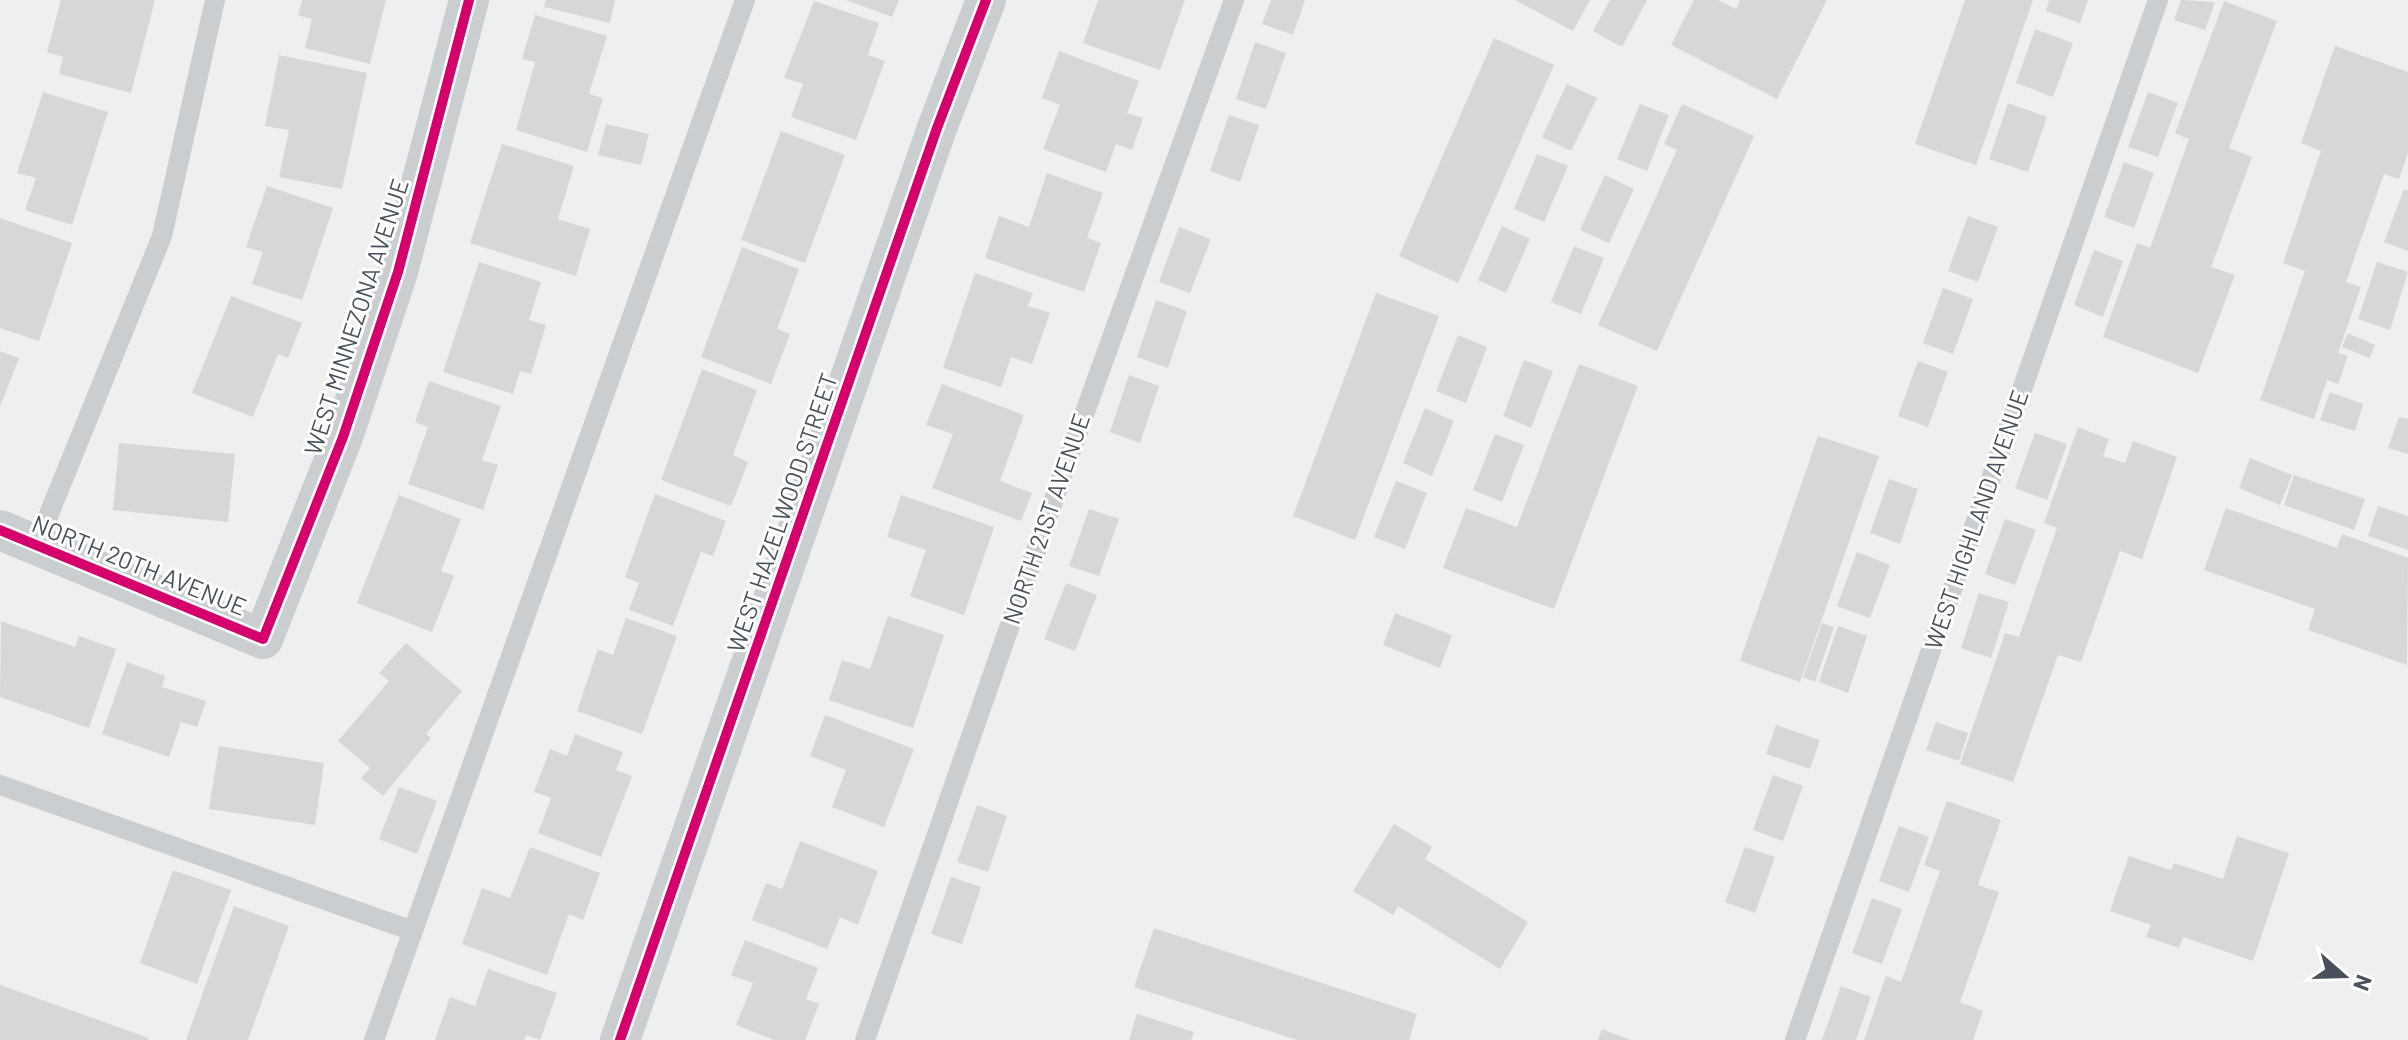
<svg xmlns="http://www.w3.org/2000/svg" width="2408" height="1040" font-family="Barlow,sans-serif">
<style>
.building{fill:#d7d7d9}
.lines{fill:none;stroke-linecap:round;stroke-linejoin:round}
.service{stroke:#cbced0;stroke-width:20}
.minor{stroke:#cbced0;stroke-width:40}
.cycleway-casing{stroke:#fff;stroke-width:15}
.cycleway{stroke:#d6006c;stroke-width:10}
.labels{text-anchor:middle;stroke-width:6;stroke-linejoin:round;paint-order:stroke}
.street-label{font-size:24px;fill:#47505b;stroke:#fff}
</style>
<rect width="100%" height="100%" fill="#f0efef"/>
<g class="building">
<path d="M61 0H155L131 93 59 74 63 57 47 52Z"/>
<path d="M302 0H386L370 64 305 48 312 19 298 15Z"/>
<path d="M546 0H615L610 23 544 7Z"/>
<path d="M846 0H899L892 17Z"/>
<path d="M1098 0H1185L1160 70 1083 43Z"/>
<path d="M1271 0H1305L1293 35 1262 24Z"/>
<path d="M1515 0H1590L1573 31Z"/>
<path d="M1610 0H1647L1622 47 1593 31Z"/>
<path d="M1694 0H1718L1736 9 1740 0H1827L1777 99 1671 45Z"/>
<path d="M1965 0H2033L1976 165 1915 144Z"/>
<path d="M2049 0H2088L2080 23 2046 11Z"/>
<path d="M2181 0 2215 2 2205 30 2174 20Z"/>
<path d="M814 1 879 23 868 55 885 61 856 140 791 117 803 84 784 78Z"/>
<path d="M2224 1 2277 21 2229 148 2252 157 2211 267 2235 275 2198 373 2103 337 2137 243 2150 248 2189 139 2175 133Z"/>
<path d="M535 15 607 36 589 94 603 98 587 152 516 130 535 62 522 59Z"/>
<path d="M2035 29 2073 43 2053 97 2016 83Z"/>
<path d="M1494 38 1554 65 1458 283 1399 256Z"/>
<path d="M1255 42 1286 53 1266 109 1236 99Z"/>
<path d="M2335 46 2408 72V153L2399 179 2384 174 2346 282 2361 287 2338 353 2348 356 2338 384 2327 380 2314 419 2260 400 2305 271 2283 263 2321 151 2301 143Z"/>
<path d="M1059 51 1139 81 1127 113 1143 118 1132 150 1116 144 1106 172 1043 149 1060 105 1042 98Z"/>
<path d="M279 55 367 73 342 189 279 177 289 130 265 126Z"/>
<path d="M1567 84 1597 98 1571 151 1542 137Z"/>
<path d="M43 92 108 112 72 225 25 210 36 178 17 173Z"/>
<path d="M2148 92 2178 103 2158 157 2128 147Z"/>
<path d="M2008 103 2047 117 2028 172 1989 159Z"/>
<path d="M1640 104 1669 115 1647 171 1617 159Z"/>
<path d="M1682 104 1754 136 1657 351 1598 325 1677 150 1664 144Z"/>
<path d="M1229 115 1259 125 1240 182 1210 171Z"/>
<path d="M606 124 649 134 641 165 598 155Z"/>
<path d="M781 131 845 155 805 263 741 240Z"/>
<path d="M502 144 574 166 558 219 590 229 576 276 470 243Z"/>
<path d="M1537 154 1568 166 1544 222 1514 209Z"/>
<path d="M2124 162 2154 173 2134 228 2104 217Z"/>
<path d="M1047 173 1103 193 1087 238 1101 243 1084 292 985 258 999 216 1029 227Z"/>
<path d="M1605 175 1634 189 1609 243 1580 230Z"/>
<path d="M267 186 333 208 302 300 252 284 263 252 246 247Z"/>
<path d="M2404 189 2408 191V251L2384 242Z"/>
<path d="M1968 216 1998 227 1978 282 1948 271Z"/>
<path d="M0 218 72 243 39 341 0 328Z"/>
<path d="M1502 226 1530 239 1506 293 1478 280Z"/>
<path d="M1179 227 1211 239 1190 293 1159 282Z"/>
<path d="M1574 246 1604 258 1581 314 1551 302Z"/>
<path d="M742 247 799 269 777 329 790 334 771 384 701 357Z"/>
<path d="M2094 250 2123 261 2103 317 2074 305Z"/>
<path d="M479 262 541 282 529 320 546 325 531 374 520 371 513 394 443 372Z"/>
<path d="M2377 262 2408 272 2390 330 2358 319Z"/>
<path d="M975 273 1033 293 1028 306 1050 313 1032 364 1011 357 1001 387 943 368Z"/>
<path d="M1943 288 1973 299 1953 354 1923 343Z"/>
<path d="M1376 293 1439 316 1355 540 1293 516Z"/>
<path d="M231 296 302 323 288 358 278 354 253 417 192 393Z"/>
<path d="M1156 300 1187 311 1168 368 1137 357Z"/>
<path d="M2348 333 2375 345 2370 358 2342 347Z"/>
<path d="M1458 335 1487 347 1466 403 1436 391Z"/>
<path d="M0 351 19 358 0 407Z"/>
<path d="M1524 360 1553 371 1531 428 1503 416Z"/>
<path d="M1918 361 1948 372 1928 427 1898 416Z"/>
<path d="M1579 364 1638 386 1554 609 1443 568 1466 508 1517 527Z"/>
<path d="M702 369 757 390 733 455 748 462 731 506 661 480Z"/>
<path d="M1129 375 1159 386 1140 443 1110 432Z"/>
<path d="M429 381 501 406 482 460 498 465 483 510 408 484 428 427 415 422Z"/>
<path d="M942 384 1024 415 1000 481 1032 493 1021 521 932 488 953 434 926 425Z"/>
<path d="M2330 392 2363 404 2355 431 2320 420Z"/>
<path d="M1425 408 1454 421 1432 476 1403 463Z"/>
<path d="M2399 417 2408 419V454L2388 448Z"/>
<path d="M2078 427 2109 439 2103 456 2125 463 2133 441 2177 457 2142 559 2120 551 2081 662 2058 655 2013 782 1960 764 2005 633 2019 637 2057 528 2044 523Z"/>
<path d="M2035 433 2067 444 2047 500 2015 488Z"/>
<path d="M1495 434 1524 445 1502 502 1473 490Z"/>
<path d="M1818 436 1879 456 1800 682 1740 661Z"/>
<path d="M119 443 235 454 228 522 113 510Z"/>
<path d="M2250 458 2292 475 2280 505 2239 488Z"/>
<path d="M2294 475 2365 499 2354 530 2284 505Z"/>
<path d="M1889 479 1918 489 1900 544 1870 533Z"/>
<path d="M1396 481 1427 493 1405 549 1374 537Z"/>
<path d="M655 494 726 521 713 556 701 552 673 626 629 610 639 583 625 577Z"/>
<path d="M399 495 461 519 441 571 454 576 432 632 357 603Z"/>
<path d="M901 495 994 527 964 615 910 596 926 550 887 537Z"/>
<path d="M2378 506 2408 516V550L2368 536Z"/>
<path d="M2226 508 2337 548 2342 534 2408 558 2407 665 2308 630 2315 609 2204 570Z"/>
<path d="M1089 509 1119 519 1099 576 1069 566Z"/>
<path d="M2005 519 2036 530 2015 585 1985 574Z"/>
<path d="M1857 552 1890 565 1870 618 1837 606Z"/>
<path d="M1066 583 1097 595 1075 651 1044 639Z"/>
<path d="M1979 593 2009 602 1991 658 1961 648Z"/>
<path d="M1395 613 1452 635 1440 668 1383 645Z"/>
<path d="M888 616 944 635 913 728 829 700 842 660 870 669Z"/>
<path d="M626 618 677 636 642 734 577 711 598 649 613 655Z"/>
<path d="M1 621 75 647 79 636 116 649 89 728 0 697Z"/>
<path d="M1822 623 1834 627 1815 682 1803 677Z"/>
<path d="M1838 626 1867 636 1848 693 1819 682Z"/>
<path d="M406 643 462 691 426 734 431 738 383 796 361 778 370 768 338 741 389 681 379 673Z"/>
<path d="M127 662 165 676 162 687 206 701 197 727 181 722 169 757 102 734Z"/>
<path d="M825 715 914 749 884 827 832 807 846 770 810 756Z"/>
<path d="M1936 722 1968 733 1959 761 1926 750Z"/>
<path d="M1776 725 1820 740 1810 769 1766 754Z"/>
<path d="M575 734 623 752 616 770 632 776 601 857 538 833 551 798 534 792 550 749 567 756Z"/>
<path d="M219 746 324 763 315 825 209 809Z"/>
<path d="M1773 775 1803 786 1783 841 1753 830Z"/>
<path d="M399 787 437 801 417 854 379 839Z"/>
<path d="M1947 801 2001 820 1978 885 1999 892 1960 1002 1983 1011 1973 1040H1864L1886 976 1901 982 1940 871 1924 865Z"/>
<path d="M977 805 1007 816 988 872 957 862Z"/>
<path d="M1394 824 1432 847 1425 859 1528 922 1500 969 1398 906 1393 915 1353 891Z"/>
<path d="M1899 826 1929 837 1909 892 1879 881Z"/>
<path d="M2237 836 2289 853 2253 961 2183 937 2179 948 2146 937 2151 925 2110 911 2129 856 2171 870 2174 863 2223 879Z"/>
<path d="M800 841 878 871 858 925 840 917 827 949 752 920 766 883 782 889Z"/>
<path d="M530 847 600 873 583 920 569 914 547 975 462 944 482 888 510 898Z"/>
<path d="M1745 847 1775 857 1755 913 1725 902Z"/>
<path d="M173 870 231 890 197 984 140 963Z"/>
<path d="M951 877 981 887 962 944 931 934Z"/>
<path d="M1872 898 1902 909 1882 964 1852 953Z"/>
<path d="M234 906 289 926 248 1040H186Z"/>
<path d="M1154 928 1417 1014 1409 1040H1297L1134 987Z"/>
<path d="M745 940 818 968 806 999 819 1004 805 1040H774L736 1025 753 983 731 975Z"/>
<path d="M488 969 557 993 540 1040 526 1035 524 1040H435L450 997 475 1006Z"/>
<path d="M0 985 149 1038 148 1040H0Z"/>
<path d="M1841 986 1871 997 1856 1040H1822Z"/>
<path d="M1137 1014 1194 1032 1191 1040H1129Z"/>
<path d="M1602 1029 1630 1040H1598Z"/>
</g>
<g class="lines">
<g class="service">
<path d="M36 546 162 236 215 0"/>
<path d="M0 785 413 931"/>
<path d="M374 1040 745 0"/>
<path d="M865 1040 1068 459 1234 0"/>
<path d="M1795 1040 2158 0"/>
</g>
<g class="minor">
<path d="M0 530 263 639 343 437 398 272 469 0"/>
<path d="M620 1040 937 128 986 0"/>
</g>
<defs>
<g id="cycleway">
<path d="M0 530 263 639 343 437 398 272 469 0"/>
<path d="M620 1040 937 128 986 0"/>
</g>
</defs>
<use href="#cycleway" class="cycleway-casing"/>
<use href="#cycleway" class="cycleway"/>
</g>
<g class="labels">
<g class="street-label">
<text transform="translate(357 317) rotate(-72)" y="8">WEST MINNEZONA AVENUE</text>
<text transform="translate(783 513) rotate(-71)" y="8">WEST HAZELWOOD STREET</text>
<text transform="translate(1047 519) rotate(-71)" y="8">NORTH 21ST AVENUE</text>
<text transform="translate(1977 520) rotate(-71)" y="8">WEST HIGHLAND AVENUE</text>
<text transform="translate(139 566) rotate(22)" y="8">NORTH 20TH AVENUE</text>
</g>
</g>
<g transform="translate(2344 976) rotate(110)" stroke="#ffffff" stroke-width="6" paint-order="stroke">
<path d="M0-6L14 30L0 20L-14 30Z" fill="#47505b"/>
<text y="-12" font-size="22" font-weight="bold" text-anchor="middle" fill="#47505b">N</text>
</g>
</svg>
